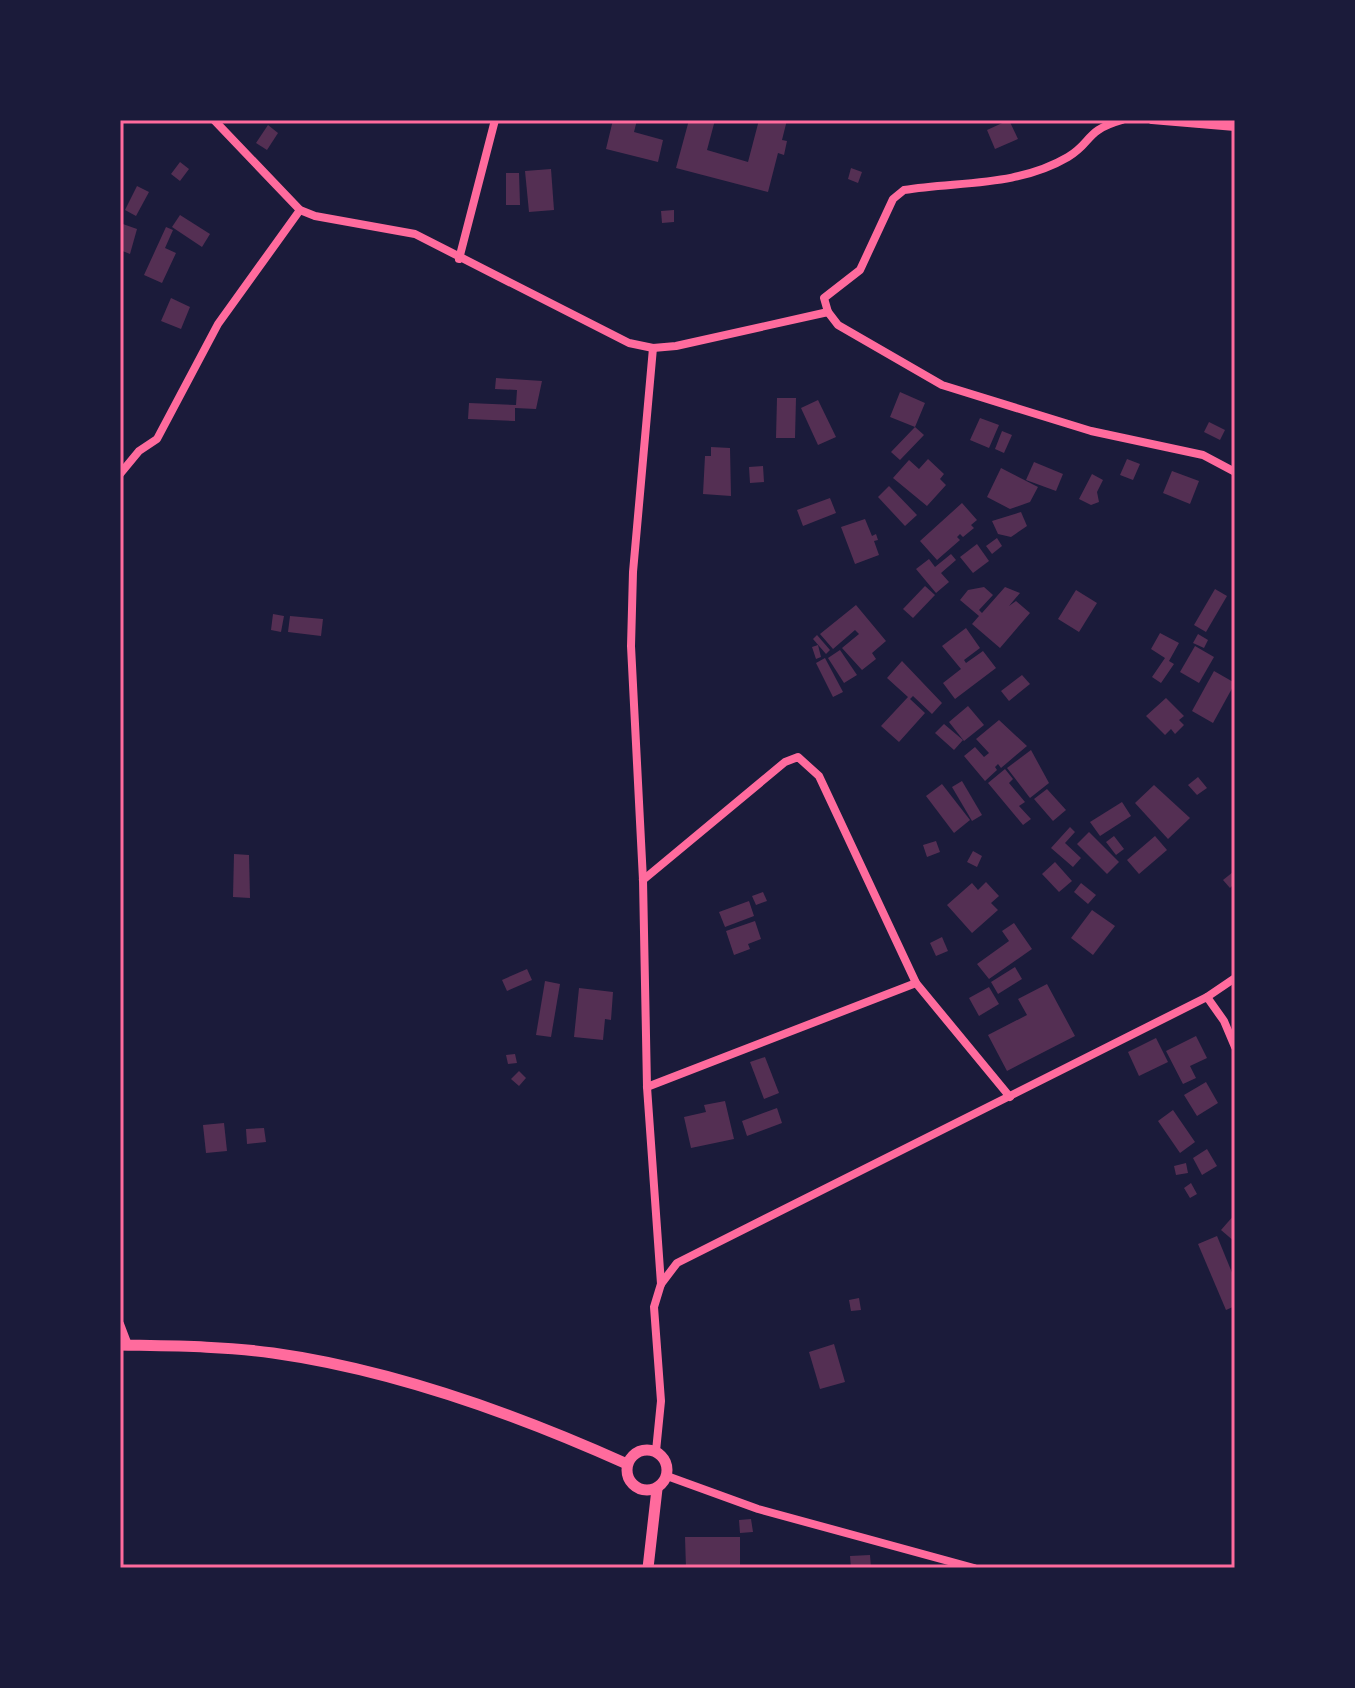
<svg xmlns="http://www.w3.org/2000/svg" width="1355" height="1688" font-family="Cabin,sans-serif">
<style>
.building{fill:#542f53}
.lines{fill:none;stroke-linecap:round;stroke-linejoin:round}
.minor{stroke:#ff6b9d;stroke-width:8}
.tertiary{stroke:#ff6b9d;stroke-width:11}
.neatline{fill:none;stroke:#ff6b9d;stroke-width:3}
</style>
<rect width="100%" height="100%" fill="#1b1b3a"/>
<g class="building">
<path d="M613 120H637L634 132 663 140 658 162 606 149Z"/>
<path d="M689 120H715L707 150 748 162 759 120H787L782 140 787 141 784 155 778 153 768 192 676 168Z"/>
<path d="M1009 120 1018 139 995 149 987 130Z"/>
<path d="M268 125 278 133 267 150 256 143Z"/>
<path d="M180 162 189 169 180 181 171 174Z"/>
<path d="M851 168 862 172 858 183 848 179Z"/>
<path d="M551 169 554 210 529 212 525 171Z"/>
<path d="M506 173H519L520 205H506Z"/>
<path d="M137 186 149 192 136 216 125 210Z"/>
<path d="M674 210V222L662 223 661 211Z"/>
<path d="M180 215 210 234 202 247 172 227Z"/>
<path d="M120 223 137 229 130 254 120 250Z"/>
<path d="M166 227 173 230 165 248 176 253 162 283 144 275Z"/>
<path d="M171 298 190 307 181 329 161 321Z"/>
<path d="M496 378 542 381 536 409 515 408V421L468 419 469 403 516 405 517 390 495 389Z"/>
<path d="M900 392 925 403 915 427 924 435 900 460 891 452 915 427 890 417Z"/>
<path d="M777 398H796L795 438H776Z"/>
<path d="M818 400 836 437 818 445 801 408Z"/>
<path d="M980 418 999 425 989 448 970 440Z"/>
<path d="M1209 422 1225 430 1220 440 1204 432Z"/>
<path d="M1002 431 1012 435 1004 453 995 449Z"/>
<path d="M711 447 730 448 731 496 703 494 705 456H711Z"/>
<path d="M928 459 944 474 940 479 946 485 927 506 893 478 909 460 919 469Z"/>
<path d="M1127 459 1140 464 1133 480 1120 475Z"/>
<path d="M1034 462 1063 474 1056 491 1026 480Z"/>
<path d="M763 466 764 482 750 483 749 467Z"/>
<path d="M1001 468 1038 487 1030 502 1010 509 987 497Z"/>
<path d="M1172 471 1199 481 1190 504 1163 493Z"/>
<path d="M1092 474 1103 480 1097 492 1099 502 1091 505 1079 499Z"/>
<path d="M889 486 917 515 905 526 878 497Z"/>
<path d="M830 498 836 513 803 526 797 510Z"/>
<path d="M962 503 977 520 971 525 974 528 963 537 960 534 957 537 960 540 937 560 920 541Z"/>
<path d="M1021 512 1027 526 1011 537 998 534 992 521Z"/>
<path d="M865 519 872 536 876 534 878 540 874 541 879 555 855 564 841 527Z"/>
<path d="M997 538 1002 546 992 554 986 546Z"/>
<path d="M977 544 989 561 973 573 960 557Z"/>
<path d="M951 554 956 560 941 573 949 582 936 593 916 569 929 559 935 567Z"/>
<path d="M925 586 935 595 913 618 903 609Z"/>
<path d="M984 587 993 595 979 610 982 613 1005 587 1020 593 1009 606 1016 601 1030 613 1000 648 972 624 979 616 960 600 968 590Z"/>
<path d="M1215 589 1227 596 1206 632 1194 625Z"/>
<path d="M1076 590 1097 603 1079 632 1058 619Z"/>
<path d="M856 605 886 641 872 653 876 659 862 670 842 648 859 634 855 630 833 649 820 634Z"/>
<path d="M273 614 284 616 281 632 271 630Z"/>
<path d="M290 616 323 619 321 636 288 632Z"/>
<path d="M966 628 980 648 964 660 966 663 983 651 996 668 955 699 943 683 961 669 942 646Z"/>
<path d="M1160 633 1179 643 1169 661 1174 664 1161 683 1152 677 1165 658 1151 649Z"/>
<path d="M1198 634 1208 640 1204 648 1193 643Z"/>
<path d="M817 635 830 650 826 654 813 639Z"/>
<path d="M818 645 821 657 816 659 812 647Z"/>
<path d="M1195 646 1214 657 1199 683 1180 672Z"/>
<path d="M840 650 857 675 844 683 828 658Z"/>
<path d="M825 658 843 692 833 697 816 663Z"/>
<path d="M902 661 942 703 932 714 913 696 910 699 925 713 899 742 881 726 908 697 887 678Z"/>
<path d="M1214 671 1235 683 1213 723 1192 711Z"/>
<path d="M1022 675 1030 684 1009 701 1001 691Z"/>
<path d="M1166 698 1184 716 1179 720 1184 725 1175 734 1171 729 1165 735 1146 716Z"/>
<path d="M968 706 984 725 964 741 949 722Z"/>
<path d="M999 720 1027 746 1001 768 998 764 995 767 997 770 985 781 964 756 975 747 984 757 989 753 976 739Z"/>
<path d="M944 724 963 740 954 750 935 733Z"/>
<path d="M1031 750 1049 783 1030 798 1007 768Z"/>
<path d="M1005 769 1013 779 1009 783 1025 802 1019 806 1031 819 1023 825 988 783Z"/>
<path d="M1198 777 1207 788 1197 795 1188 785Z"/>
<path d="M962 781 982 815 972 821 952 787Z"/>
<path d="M942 784 970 820 954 833 926 796Z"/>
<path d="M1154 785 1190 818 1168 839 1135 803Z"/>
<path d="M1047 789 1066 810 1053 821 1034 799Z"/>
<path d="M1122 802 1131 816 1100 836 1090 822Z"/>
<path d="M1070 827 1075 832 1065 843 1081 858 1073 867 1051 848Z"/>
<path d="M1089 832 1119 862 1107 874 1077 844Z"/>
<path d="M1114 836 1124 849 1116 855 1106 842Z"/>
<path d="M1155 836 1167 850 1139 874 1127 860Z"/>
<path d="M936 841 940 852 927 857 923 845Z"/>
<path d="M973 851 982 856 977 867 967 862Z"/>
<path d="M234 854 249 855 250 898 233 897Z"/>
<path d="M1055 862 1072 881 1059 892 1042 874Z"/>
<path d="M1233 872 1235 883 1230 888 1223 880Z"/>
<path d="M986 882 999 896 991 903 998 910 972 933 947 905 972 883 978 890Z"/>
<path d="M1081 883 1096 895 1088 904 1074 892Z"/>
<path d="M763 892 767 901 756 905 752 896Z"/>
<path d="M749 901 754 916 725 927 719 912Z"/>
<path d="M1092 910 1115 926 1093 955 1071 938Z"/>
<path d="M755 921 761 939 748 944 750 949 734 955 726 931Z"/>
<path d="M1014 923 1032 949 989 979 977 964 1009 941 1002 931Z"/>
<path d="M942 937 948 951 936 956 930 943Z"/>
<path d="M1015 967 1022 979 998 994 991 982Z"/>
<path d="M527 969 532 980 507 991 502 980Z"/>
<path d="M545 981 560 984 551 1037 536 1035Z"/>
<path d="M1047 984 1075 1036 1007 1071 988 1035 1027 1015 1018 999Z"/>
<path d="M989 987 999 1004 979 1016 969 998Z"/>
<path d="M579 988 613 992 611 1020 605 1019 603 1040 574 1037Z"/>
<path d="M1196 1036 1207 1058 1190 1066 1196 1078 1183 1084 1166 1051Z"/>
<path d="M1156 1038 1168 1062 1139 1076 1128 1052Z"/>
<path d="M515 1054 517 1063 508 1064 506 1055Z"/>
<path d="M765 1057 779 1093 764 1099 750 1062Z"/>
<path d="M519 1071 526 1078 519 1086 511 1079Z"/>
<path d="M1206 1082 1218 1103 1197 1116 1184 1095Z"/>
<path d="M725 1101 734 1139 691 1148 684 1117 706 1112 704 1105Z"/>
<path d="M777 1108 782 1123 747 1136 742 1121Z"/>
<path d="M1173 1110 1195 1142 1180 1153 1158 1121Z"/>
<path d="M224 1123 227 1151 206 1153 203 1125Z"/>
<path d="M264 1128 266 1142 247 1144 246 1129Z"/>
<path d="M1207 1149 1217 1166 1202 1175 1193 1158Z"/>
<path d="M1186 1163 1188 1173 1176 1175 1174 1166Z"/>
<path d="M1191 1183 1197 1194 1190 1198 1184 1188Z"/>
<path d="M1235 1214V1242L1221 1230Z"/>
<path d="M1217 1236 1235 1280V1306L1226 1310 1198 1244Z"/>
<path d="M859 1298 861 1310 851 1311 849 1300Z"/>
<path d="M834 1344 845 1382 820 1389 809 1352Z"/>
<path d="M751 1519 753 1532 740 1533 739 1520Z"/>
<path d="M685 1537H740V1568H686Z"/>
<path d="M870 1555 871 1568H851L850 1556Z"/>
</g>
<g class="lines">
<g class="minor">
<path d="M214 120 300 210 315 216 415 234 629 343 653 348 676 346 828 312 838 325 942 385 1091 431 1203 455 1235 472"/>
<path d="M1152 120 1235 127"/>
<path d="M459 259 495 120"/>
<path d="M828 312 824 298 860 270 893 199 904 190C959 181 1017 187 1068 157 1093 142 1084 131 1122 120"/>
<path d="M653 348 633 572 631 646 643 880 647 1087 661 1284"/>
<path d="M120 474 139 451 157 439 218 324 300 210"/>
<path d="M643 880 785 762 798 757 819 776 916 983 1010 1097"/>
<path d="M1207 997 1235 978"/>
<path d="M647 1087 916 983"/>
<path d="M120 1324 128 1345"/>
<path d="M656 1451 661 1401 654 1307 661 1284 677 1263 1207 997 1224 1021 1235 1047"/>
<path d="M667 1476 758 1509 974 1568"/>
</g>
<g class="tertiary">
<path d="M120 1345C170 1346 223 1346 273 1353 394 1370 516 1414 627 1464"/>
<circle cx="647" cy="1470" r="20"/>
<path d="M648 1568 657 1489"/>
</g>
</g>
<rect width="1355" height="1688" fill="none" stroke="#1b1b3a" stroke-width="244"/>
<rect x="122" y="122" width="1111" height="1444" class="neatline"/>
</svg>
